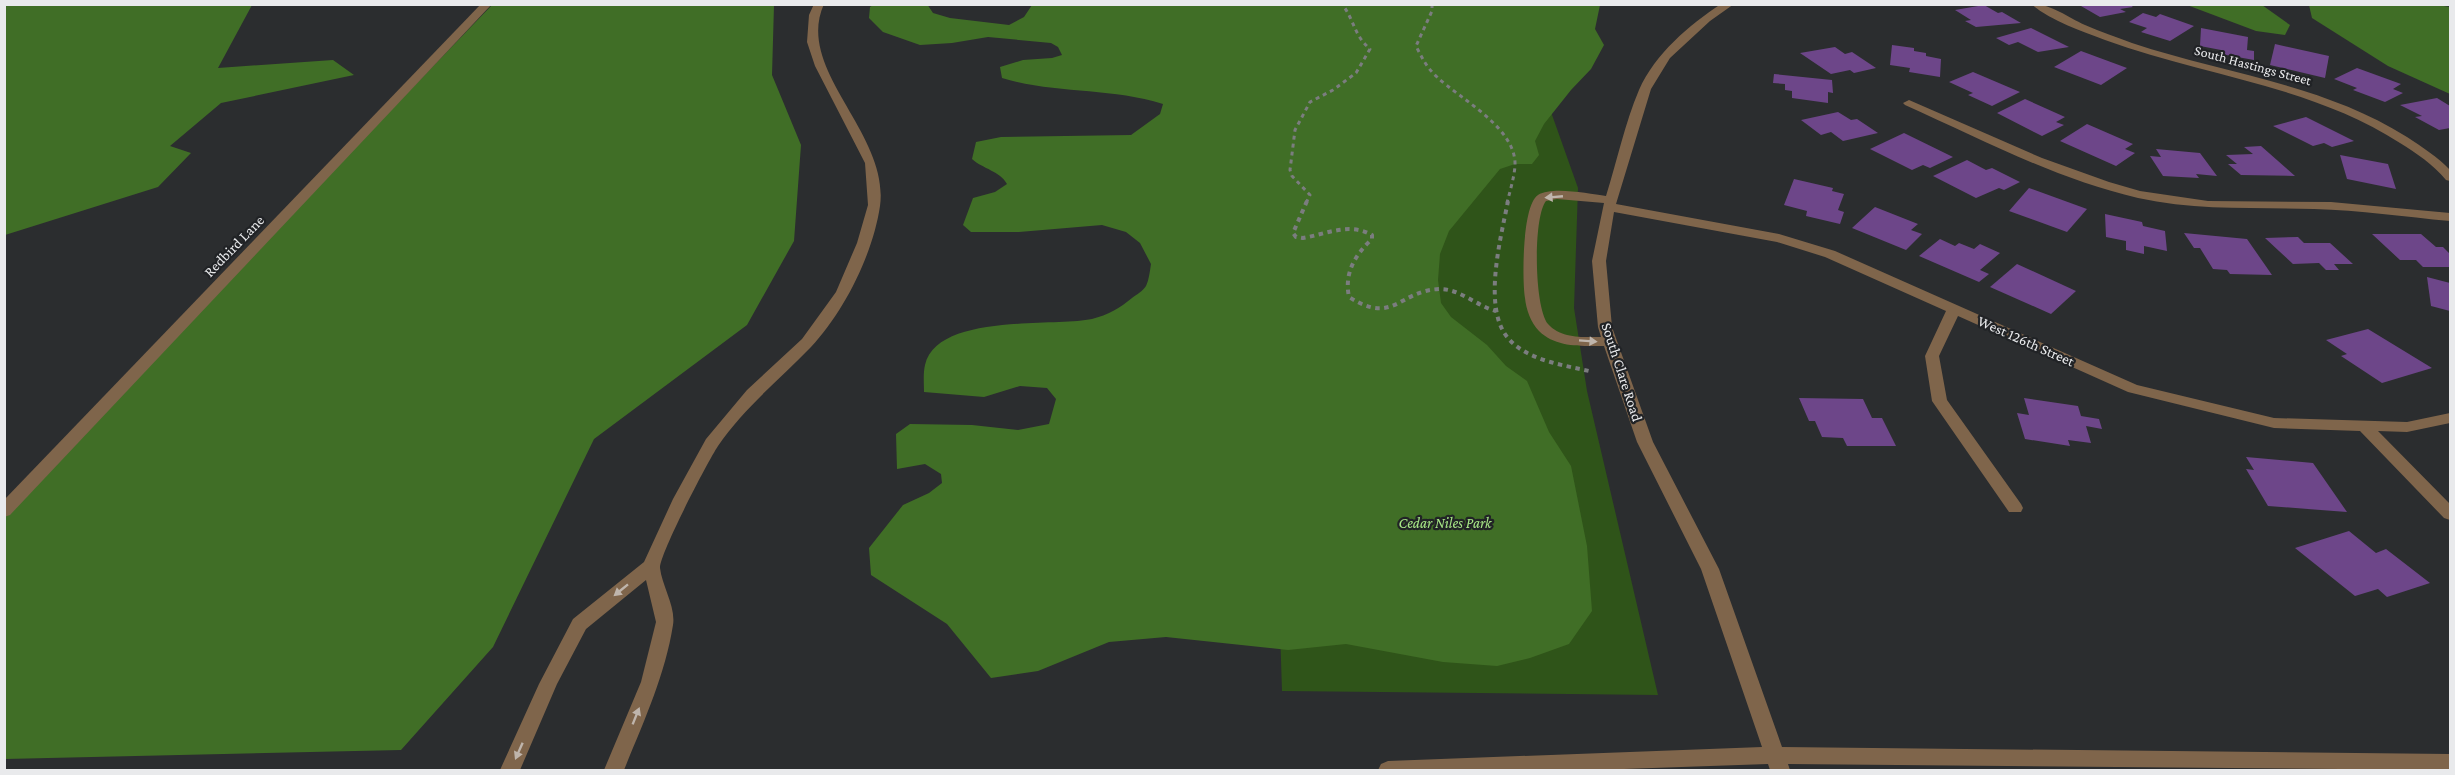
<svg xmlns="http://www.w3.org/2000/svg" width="2455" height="775" font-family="'Crimson Pro',serif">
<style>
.green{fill:#2f5419}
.forest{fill:#406e26}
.building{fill:#6d4689}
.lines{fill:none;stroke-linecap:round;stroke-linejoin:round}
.path-far1{stroke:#7b7d7f;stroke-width:3;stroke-dasharray:4 4;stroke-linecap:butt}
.path{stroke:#7b7d7f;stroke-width:4;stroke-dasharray:4.5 4.5;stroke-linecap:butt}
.minor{fill:#7f654b;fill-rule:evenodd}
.oneway{fill:#bfb5ac}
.labels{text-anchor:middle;stroke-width:4.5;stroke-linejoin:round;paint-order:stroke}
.far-street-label{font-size:14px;fill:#e9eaec;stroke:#212326}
.street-label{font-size:15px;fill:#e9eaec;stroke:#212326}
.park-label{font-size:15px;font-style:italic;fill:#a8e887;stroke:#212326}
</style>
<rect width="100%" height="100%" fill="#2b2d2f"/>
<path class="green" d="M1260 5H1513L1578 188 1574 308 1587 391 1658 695 1282 691Z"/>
<g class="forest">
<path d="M5 4 252 5 218 68 333 60 354 75 221 103 170 146 191 153 158 187 5 235Z"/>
<path d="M492 5H774L772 75 801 145 794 241 747 325 594 439 493 647 401 750 5 759 4 512Z"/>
<path d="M1032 5H1603H1600L1595 29 1604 45 1591 69 1571 90 1544 124 1535 141 1539 155 1532 164H1515L1500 169 1449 231 1440 254 1438 280 1441 303 1451 317 1487 345 1506 366 1527 381 1549 432 1571 466 1587 546 1592 611 1569 644 1530 658 1497 666 1443 662 1346 644 1288 650 1166 637 1109 642 1038 671 991 678 947 624 871 575 869 548 903 505 929 493 942 483 941 474 925 464 897 469 896 434 910 424 972 425 1018 430 1049 424 1056 399 1047 388 1020 386 984 397 924 392C924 384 923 373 925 365 937 313 1053 327 1092 319 1108 315 1120 308 1132 298 1136 295 1143 291 1146 286 1149 280 1150 270 1151 264L1140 243 1126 232 1102 225 1019 232H971L963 225 973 198 995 192 1007 184C1000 171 983 169 972 159L976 142 1001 137 1131 135 1160 114 1163 104C1109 87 1055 94 1002 78L1000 67 1023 60 1052 58 1062 55 1058 47 1051 43 988 37 952 43 920 45 883 32 869 18 870 7 873 5 927 4 933 13 950 18 1009 25 1024 17Z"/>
<path d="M2187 5H2262L2290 25 2285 35 2256 31Z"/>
<path d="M2438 5 2450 7V94L2388 66 2312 18 2309 5Z"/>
</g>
<g class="building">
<path d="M2084 4H2129L2133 7 2120 9 2126 12 2100 17 2081 6Z"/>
<path d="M1984 5 1998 13 2002 12 2021 23 1976 27 1965 21 1971 20 1955 10Z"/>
<path d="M2143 13 2156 17 2160 14 2194 26 2170 41 2141 32 2147 28 2129 22Z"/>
<path d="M2031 28 2069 47 2038 52 2018 42 2009 45 1996 38Z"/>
<path d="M2201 28 2248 37 2247 50 2254 51V60L2221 54V50L2200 46Z"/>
<path d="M2275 44 2329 56 2325 78 2270 65Z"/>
<path d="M1892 45 1914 48V51L1926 53V56L1941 59 1940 77 1909 72 1910 68 1890 65Z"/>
<path d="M1835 47 1845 54 1852 52 1876 68 1854 73 1850 70 1831 74 1800 53Z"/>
<path d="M2081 51 2127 68 2101 85 2054 67Z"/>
<path d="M2357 68 2401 84 2393 89 2403 93 2385 102 2353 90 2357 88 2334 79Z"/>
<path d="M1973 72 2020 92 1992 106 1968 95 1973 93 1949 82Z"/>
<path d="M1774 74 1832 80 1833 93 1828 92V103L1792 98V91L1785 90V84L1773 83Z"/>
<path d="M2437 98 2450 106V128L2439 130 2415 117 2422 116 2400 105Z"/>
<path d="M2025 99 2065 117 2056 122 2064 125 2042 136 1997 113Z"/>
<path d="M1838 112 1851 120 1857 119 1878 133 1843 141 1831 132 1821 135 1801 120Z"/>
<path d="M2306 117 2354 141 2332 147 2324 143 2313 146 2273 126Z"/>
<path d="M2087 124 2133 144 2125 149 2135 153 2116 166 2060 141Z"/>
<path d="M1904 133 1953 157 1930 168 1923 165 1912 170 1870 149Z"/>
<path d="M2261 146 2295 176 2241 175 2228 164H2237L2226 155 2253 154 2244 147Z"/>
<path d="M2156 149 2200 153 2217 176 2196 174 2199 178 2163 176 2150 156 2161 157Z"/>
<path d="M2340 155 2388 164 2396 189 2347 179Z"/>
<path d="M1967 160 1986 170 1992 168 2020 182 2004 190 1999 188 1976 198 1933 176Z"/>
<path d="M1794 179 1833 188 1832 191 1844 194 1838 210 1844 212 1840 224 1806 216 1807 211 1784 205Z"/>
<path d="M2029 188 2087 209 2067 232 2009 211Z"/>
<path d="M1875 207 1918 224 1911 230 1922 234 1906 250 1852 228Z"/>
<path d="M2105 214 2142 222 2143 226 2165 231 2167 251 2144 246V254L2126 250V241L2106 237Z"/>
<path d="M2184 233 2247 239 2272 275 2230 274 2227 270 2213 269 2200 248H2194Z"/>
<path d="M2372 234H2421L2436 247H2443L2450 254V267H2423L2416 260H2400Z"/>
<path d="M2298 237 2304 243H2330L2353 264H2334L2339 270H2326L2319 263 2293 264 2265 238Z"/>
<path d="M1940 239 1955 246 1959 243 1974 249 1980 244 2000 253 1980 270 1989 274 1979 282 1919 256Z"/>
<path d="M2017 264 2076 291 2051 314 1990 287Z"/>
<path d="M2427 277 2450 283V311L2431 306Z"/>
<path d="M2368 329 2432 368 2382 383 2341 356 2347 354 2326 340Z"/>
<path d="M1799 398 1863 399 1872 418H1882L1896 446H1847L1843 438 1822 437 1815 421H1809Z"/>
<path d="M2024 398 2078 406 2081 416 2099 419 2102 429 2086 426 2091 443 2068 440 2070 446 2025 439 2017 413 2029 415Z"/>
<path d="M2246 457 2313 463 2347 512 2268 506 2246 469 2254 470Z"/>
<path d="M2349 531 2376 553 2386 549 2430 583 2387 597 2378 589 2355 596 2295 548Z"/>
</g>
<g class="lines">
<g class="path-far1">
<path d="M1432 4V11L1416 46C1422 58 1427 68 1437 77 1460 99 1517 128 1515 166 1514 178 1510 191 1507 203"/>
<path d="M1306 203 1310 195 1292 176 1290 170 1295 130 1310 102 1333 90 1356 73 1370 49C1353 34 1355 21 1342 4"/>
</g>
<g class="path">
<path d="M1307 201 1293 233 1296 237 1303 238C1327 234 1349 222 1372 235V239C1355 255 1344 273 1349 297 1394 326 1399 290 1440 289 1460 289 1477 306 1496 311"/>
<path d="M1508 201C1501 237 1482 308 1508 338 1526 360 1563 365 1589 371"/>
</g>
<g class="minor">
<path d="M481 4H492L10 515 4 517V500Z"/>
<path d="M814 4H824C794 70 890 133 880 206 873 254 844 312 811 347 779 380 744 408 718 446 708 461 659 555 660 568 662 586 676 607 673 625 665 676 643 723 624 770H604L641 682 656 622 646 580 586 629 557 684 520 770H500L539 684 573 619 644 562 673 499 706 439 747 390 802 339 836 292 857 243 868 205 865 163 815 66 807 42 809 15Z"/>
<path d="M1721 4H1734L1710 21 1670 58 1651 89 1616 204 1779 234 1835 251 2137 385 2274 418 2407 422 2450 413V423L2407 432 2378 431 2450 504V520L2444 518 2360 431 2274 428 2128 392 1958 316 1939 356 1947 400 2021 504 2023 508 2021 512H2009L1932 401 1925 356 1946 311 1825 257 1777 242 1614 212 1606 261 1612 327 1653 442 1719 569 1782 747 2450 754V770L1788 764 1790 770H1770L1768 764 1595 770H1378L1381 764 1388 761 1762 747 1701 569 1637 442 1604 346C1583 346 1556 348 1539 331 1531 323 1526 309 1525 298 1522 280 1522 205 1538 195 1553 186 1589 194 1606 196 1617 161 1625 123 1639 90 1655 54 1689 25 1721 4ZM1557 199 1604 203 1592 261 1598 327 1601 337C1584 337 1561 339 1548 324 1534 307 1533 217 1546 201Z"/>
<path d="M2031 4C2052 4 2067 17 2085 25 2101 32 2117 37 2132 43 2225 74 2323 84 2407 137 2422 147 2438 157 2450 170V181L2446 180C2433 164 2416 153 2400 143 2310 85 2203 76 2105 40 2081 31 2051 21 2031 4Z"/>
<path d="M1909 100 2042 158 2109 182 2140 191 2208 201 2331 202 2450 213V221C2405 217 2360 210 2314 209 2255 207 2196 211 2138 198 2056 179 1981 139 1905 105L1903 103Z"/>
</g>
</g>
<defs><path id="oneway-solid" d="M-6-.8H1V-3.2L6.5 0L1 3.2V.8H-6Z" transform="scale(1.5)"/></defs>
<g class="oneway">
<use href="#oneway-solid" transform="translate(1554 197) rotate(175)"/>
<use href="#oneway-solid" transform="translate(1588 341) rotate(4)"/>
<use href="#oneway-solid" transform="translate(621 590) rotate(141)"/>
<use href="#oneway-solid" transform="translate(636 716) rotate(-68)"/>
<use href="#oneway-solid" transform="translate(519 751) rotate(114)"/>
</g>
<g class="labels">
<g class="far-street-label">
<text transform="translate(2253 65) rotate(15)" y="5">South Hastings Street</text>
</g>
<g class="street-label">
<text transform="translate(234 246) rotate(-46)" y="5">Redbird Lane</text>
<text transform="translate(2026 341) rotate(24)" y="5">West 126th Street</text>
<text transform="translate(1622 372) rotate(72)" y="5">South Clare Road</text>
</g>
<g class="park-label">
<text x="1445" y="528">Cedar Niles Park</text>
</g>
</g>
<rect width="2455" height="775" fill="none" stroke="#e9eaec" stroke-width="12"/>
</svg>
